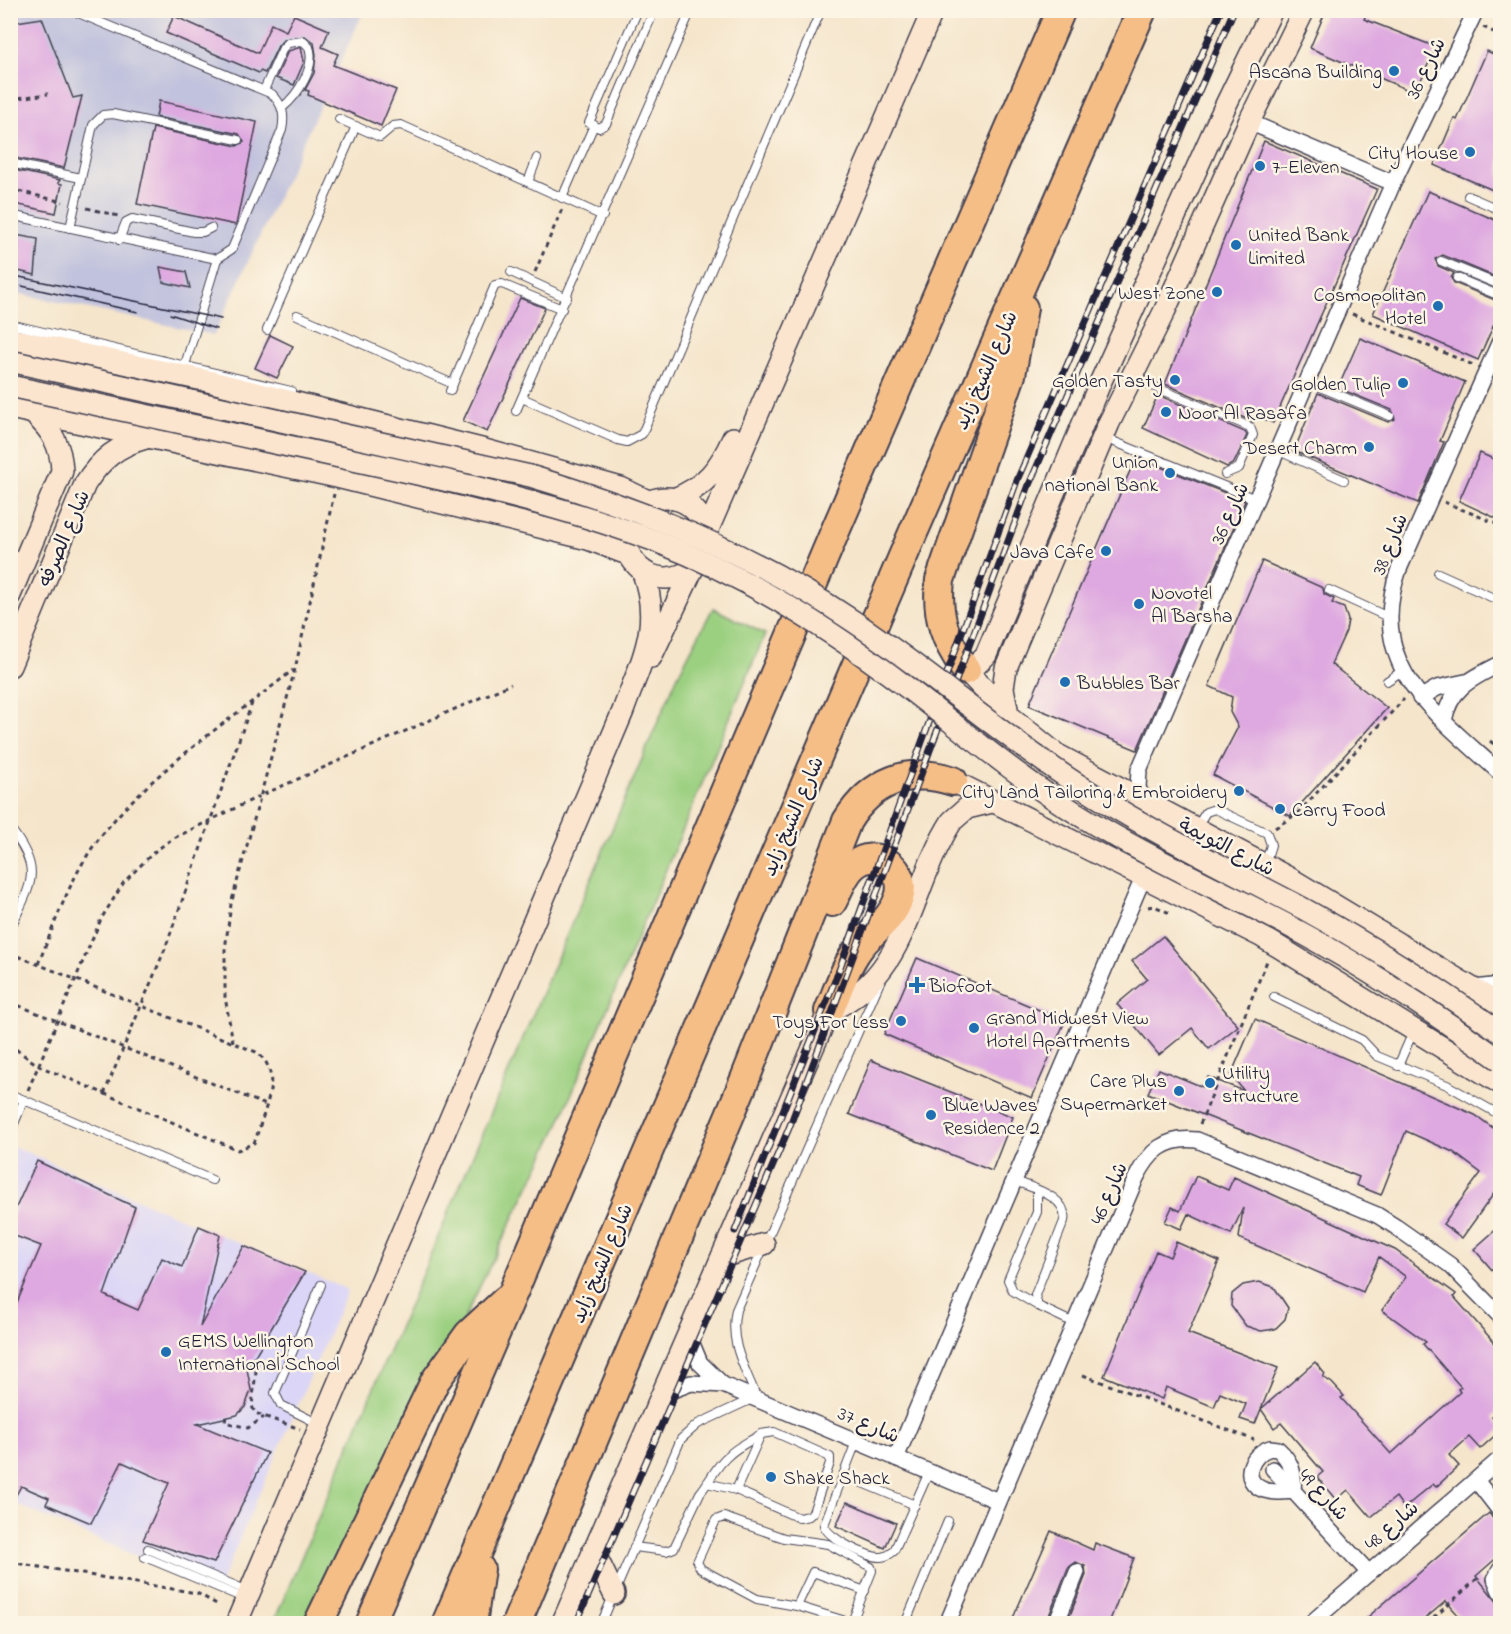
<svg xmlns="http://www.w3.org/2000/svg" width="1511" height="1634" font-family="'Indie Flower','Playpen Sans Arabic',sans-serif">
<style>
.built{fill:#dbd6f7}
.industrial{fill:#c1c2dd}
.green{fill:#9cd081;stroke:#5f795e;stroke-width:1.5}
.building{fill:#dea9e0}
.lines{fill:none;stroke-linecap:round;stroke-linejoin:round}
.lane-casing{stroke:#423f51;stroke-width:10}
.street-casing{stroke:#423f51;stroke-width:18}
.secondary-casing{stroke:#423f51;stroke-width:24}
.highway-casing{stroke:#423f51;stroke-width:32}
.path{stroke:#423f51;stroke-width:3;stroke-dasharray:4.5 4.5;stroke-linecap:butt}
.lane{stroke:#fff;stroke-width:8}
.street{stroke:#fff;stroke-width:15}
.secondary{stroke:#fbe5cf;stroke-width:21}
.highway{stroke:#f6be87;stroke-width:28}
.tram{stroke:#22223b;stroke-width:1.5}
.rail-casing{stroke:#22223b;stroke-width:7}
.rail{stroke:#fcf5e5;stroke-width:4.5;stroke-dasharray:14;stroke-linecap:butt}
.secondary-bridge-casing{stroke:#423f51;stroke-width:24;stroke-linecap:butt}
.secondary-bridge{stroke:#fbe5cf;stroke-width:21}
.poi-dot{fill:#1f6fb2;stroke:#fcf5e5;stroke-width:2}
.labels{text-anchor:middle;stroke-width:5;stroke-linejoin:round;paint-order:stroke}
.street-label{font-size:20px;fill:#22223b;stroke:#fcf5e5}
.poi-label{font-size:20px;fill:#22223b;stroke:#fcf5e5;text-anchor:end}
</style>
<rect width="100%" height="100%" fill="#fcf5e5"/>
<filter id="ink" filterUnits="userSpaceOnUse"><feTurbulence type="fractalNoise" baseFrequency=".0167" numOctaves="2"/><feDisplacementMap in="SourceGraphic" scale="12" xChannelSelector="R" yChannelSelector="G"/><feConvolveMatrix kernelMatrix="1 2 1 2 8 2 1 2 1" color-interpolation-filters="sRGB"/></filter>
<filter id="wash" filterUnits="userSpaceOnUse"><feTurbulence type="fractalNoise" baseFrequency=".008" numOctaves="4" result="noise"/><feDisplacementMap in="SourceGraphic" scale="24" xChannelSelector="R" yChannelSelector="G"/><feGaussianBlur stdDeviation="1.35" result="paint"/><feColorMatrix in="noise" values="0 0 0 0 0 0 0 0 0 0 0 0 0 0 0 0 0 1.4 0 .05"/><feComposite in="paint" operator="in"/></filter>
<g filter="url(#wash)">
<rect width="100%" height="100%" fill="#f5e5cb"/>
<path class="built" d="M10 1145 348 1290 217 1591 11 1502Z"/>
<path class="industrial" d="M11 11H364L214 335 11 292Z"/>
<path class="green" d="M713 608 765 634 556 1131 315 1623 273 1624 677 677Z"/>
<g id="blocks">
<g class="building">
<path d="M1326 10H1368L1364 19 1436 47 1415 93 1310 48Z"/>
<path d="M294 15 329 30 322 47 338 54 333 65 396 90 381 126 308 95 309 91 305 90 314 73 316 55 314 43 305 36 284 39 278 46 265 73 260 71 259 73 166 33 174 16 258 53 271 24 286 31Z"/>
<path d="M42 18 73 98 82 96 64 168 10 157V23Z"/>
<path d="M301 47 304 62 294 85 276 78 288 51Z"/>
<path d="M1487 51 1500 57V193L1434 165 1454 118 1457 120Z"/>
<path d="M159 101 257 122 236 225 137 204 153 128 237 146 244 142 239 134 156 117Z"/>
<path d="M1264 141 1377 189 1273 423 1257 416 1254 422 1165 384Z"/>
<path d="M10 169 60 180 58 183 62 184 56 213 10 203Z"/>
<path d="M1428 191 1500 222V279L1443 255 1435 259 1438 266 1454 273 1451 278 1454 283 1500 302V311L1478 360 1373 314Z"/>
<path d="M10 234 38 239 35 275 10 269Z"/>
<path d="M160 267 186 272 190 288 163 282Z"/>
<path d="M520 298 545 308 487 432 463 421Z"/>
<path d="M270 335 293 346 277 378 255 368Z"/>
<path d="M1360 338 1465 382 1440 441 1444 442 1418 503 1294 451 1318 393 1388 422 1395 419 1392 410 1338 388Z"/>
<path d="M1158 395 1245 432 1247 435 1234 463 1227 467 1143 428Z"/>
<path d="M1480 453 1500 462V520L1459 501Z"/>
<path d="M1136 457 1245 501 1137 750 1029 705Z"/>
<path d="M1262 561 1323 588 1324 594 1334 599 1332 603 1344 608 1348 620 1346 631 1331 664 1387 708 1290 816 1213 775 1238 727 1230 712 1232 697 1209 686Z"/>
<path d="M1163 936 1238 1026 1209 1049 1192 1028 1159 1055 1117 1004 1147 979 1132 961Z"/>
<path d="M917 958 1065 1021 1032 1098 884 1034Z"/>
<path d="M1255 1019 1475 1115 1500 1133V1185L1462 1238 1443 1224 1481 1173 1453 1152 1406 1131 1381 1195 1356 1185 1359 1177 1148 1093 1159 1069 1203 1087 1208 1077 1244 1091 1231 1075Z"/>
<path d="M871 1060 1013 1117 992 1171 849 1114Z"/>
<path d="M37 1161 135 1207 104 1295 138 1310 162 1258 182 1267 199 1226 220 1235 200 1327 244 1246 305 1272 247 1369 251 1390 245 1407 237 1415 197 1424 267 1453 214 1563 143 1540 169 1483 122 1462 91 1523 46 1504 49 1498 21 1486 10 1506V1319L41 1246 10 1234V1221Z"/>
<path d="M1196 1176 1228 1190 1234 1177 1395 1250 1456 1294 1454 1297 1500 1349V1409L1492 1417 1500 1427V1431L1480 1449 1469 1437 1449 1455 1459 1466 1436 1487 1433 1484 1404 1508 1396 1497 1371 1517 1348 1490 1336 1500 1317 1477 1323 1472 1281 1423 1274 1428 1261 1409 1255 1424 1240 1419 1246 1404 1220 1393 1214 1407 1166 1387 1162 1399 1104 1376 1156 1251 1170 1257 1176 1242 1219 1261 1188 1333 1278 1368 1261 1409 1315 1362 1325 1374 1323 1377 1332 1383 1344 1396 1341 1398 1391 1454 1460 1392 1458 1389 1461 1387 1423 1344 1426 1342 1382 1310 1406 1277 1379 1257 1363 1292 1239 1238 1243 1208 1231 1234 1188 1214 1181 1229 1165 1222 1172 1207 1180 1211Z"/>
<path d="M1500 1226V1279L1474 1249Z"/>
<path d="M1259 1282 1274 1287 1288 1308 1285 1319 1275 1329 1261 1331 1246 1326 1231 1306 1232 1294 1243 1285Z"/>
<path d="M847 1502 896 1523 885 1548 836 1526Z"/>
<path d="M1489 1513 1500 1528V1555L1476 1576 1500 1605V1623H1465L1446 1601 1420 1623H1361Z"/>
<path d="M1051 1531 1093 1550 1095 1543 1134 1558 1109 1623H1067L1086 1575 1085 1566 1076 1562 1068 1568 1046 1623H1025L1013 1618Z"/>
</g>
</g>
</g>
<g filter="url(#ink)">
<use href="#blocks" fill-opacity="0" stroke="#423f51" stroke-width="1.5"/>
<g class="lines">
<defs>
<g id="lane">
<path d="M638 10 589 123 599 128 606 124 651 18 650 10"/>
<path d="M264 90 283 48 288 43 303 41 309 47C316 67 298 95 282 108"/>
<path d="M339 119 380 137 393 126 401 125 603 216"/>
<path d="M10 163 81 178"/>
<path d="M528 182 537 158"/>
<path d="M1468 196 1500 210"/>
<path d="M562 198 594 125"/>
<path d="M10 215 217 259 232 249 282 130C285 115 283 105 272 94L71 10"/>
<path d="M70 228 93 125 103 115 113 114 238 140"/>
<path d="M119 240 126 222 132 219 194 232H203L211 228"/>
<path d="M1441 261 1500 285"/>
<path d="M511 272 567 298"/>
<path d="M1457 278 1500 296"/>
<path d="M297 315 453 384"/>
<path d="M10 324 291 391"/>
<path d="M267 330 356 126"/>
<path d="M185 365 217 259"/>
<path d="M1134 378 1250 427 1253 435 1239 468 1225 474"/>
<path d="M1308 382 1390 416"/>
<path d="M450 391 495 285 502 284 562 309"/>
<path d="M522 398 618 440 627 442 642 434 821 10"/>
<path d="M516 411 691 10"/>
<path d="M1105 438 1258 500"/>
<path d="M1279 451 1344 480"/>
<path d="M1438 573 1500 601"/>
<path d="M1329 590 1390 618"/>
<path d="M1387 681 1402 671"/>
<path d="M10 828C44 872 31 883 10 929"/>
<path d="M1196 828 1206 812 1215 809 1267 833 1271 845 1265 864"/>
<path d="M1274 997 1362 1040 1377 1056 1447 1085 1500 1115"/>
<path d="M1398 1066 1413 1032"/>
<path d="M10 1094 212 1180"/>
<path d="M10 1133 24 1100"/>
<path d="M1013 1180C1031 1188 1069 1196 1064 1221L1035 1295 1038 1306 1076 1324"/>
<path d="M1037 1191V1212L1008 1280 1013 1291 1038 1306"/>
<path d="M319 1424 281 1405 275 1393 321 1285"/>
<path d="M856 1442 824 1525C827 1538 868 1558 881 1557 887 1557 890 1554 894 1551L929 1472"/>
<path d="M1489 1469 1500 1483"/>
<path d="M843 1475 915 1505"/>
<path d="M736 1490 799 1518 809 1516 813 1512 830 1463V1457L774 1432 761 1434"/>
<path d="M634 1547 666 1551 674 1548 700 1493C710 1481 717 1464 729 1455 738 1446 751 1441 761 1434L736 1490 707 1483"/>
<path d="M148 1549 248 1591"/>
<path d="M145 1557 246 1599"/>
<path d="M797 1606 813 1572 865 1591"/>
<path d="M852 1622 872 1571 871 1567 828 1544 784 1538 724 1517 716 1520 697 1562 701 1569 757 1599 797 1606 855 1624"/>
<path d="M601 1624 681 1439 698 1424 754 1398V1391C743 1365 729 1340 736 1310L880 982"/>
<path d="M905 1624 948 1521"/>
</g>
<g id="street">
<path d="M1249 122 1393 183"/>
<path d="M1500 341 1399 569C1364 668 1438 715 1500 773"/>
<path d="M1420 698 1437 688 1465 682"/>
<path d="M1444 721C1450 687 1473 678 1500 664"/>
<path d="M1146 804 1138 788 1139 770 1393 183 1476 10"/>
<path d="M1475 988 1500 985"/>
<path d="M688 1334 700 1363 723 1385 998 1501"/>
<path d="M662 1394 691 1383 723 1385"/>
<path d="M1270 1448 1278 1449C1291 1461 1295 1473 1293 1491 1283 1492 1273 1493 1264 1490 1239 1481 1251 1454 1270 1448Z"/>
<path d="M896 1458 1143 878"/>
<path d="M1273 1469 1369 1573"/>
<path d="M1476 1480 1500 1511"/>
<path d="M1500 1570 1495 1579 1500 1591"/>
<path d="M947 1624 1136 1178C1149 1152 1165 1136 1197 1140L1377 1215 1396 1227 1450 1265 1500 1316"/>
<path d="M1056 1624 1077 1572"/>
<path d="M1310 1624 1500 1459"/>
</g>
<g id="secondary">
<path d="M1272 10 1219 119 1100 383 986 655 978 663 966 670 1008 715 1056 754 1291 879 1500 1005"/>
<path d="M10 339 208 381 485 450 621 488 650 502"/>
<path d="M10 408 337 477 588 539 630 555"/>
<circle cx="666" cy="538" r="40"/>
<path d="M674 499C705 487 720 468 733 438"/>
<path d="M706 534 933 10"/>
<path d="M10 595 62 471C61 445 52 431 33 413"/>
<path d="M651 657 694 566"/>
<path d="M10 666 85 484C101 459 117 446 146 438"/>
<path d="M1008 714 1003 688 1006 668 1109 423 1165 310 1249 122 1304 10"/>
<path d="M953 781 1261 936 1500 1083"/>
<path d="M722 1257 764 1244"/>
<path d="M593 1550 614 1594"/>
<path d="M236 1624 623 711C642 658 663 626 642 570"/>
<path d="M562 1624 829 1011C910 975 909 888 952 821L967 808 992 802"/>
</g>
<g id="highway">
<path d="M966 670C945 641 936 616 940 580L1011 375 1023 308"/>
<path d="M829 1011C838 990 845 967 859 948 871 931 892 920 899 898 909 870 876 845 853 866 843 875 838 891 832 902"/>
<path d="M318 1624 435 1381 469 1334 506 1300"/>
<path d="M370 1624 512 1295 836 529 1061 10"/>
<path d="M446 1624 913 533 1142 10"/>
<path d="M472 1624 480 1569"/>
<path d="M516 1624 745 1079 847 821C871 782 909 766 953 781"/>
</g>
</defs>
<use href="#lane" class="lane-casing"/>
<use href="#street" class="street-casing"/>
<use href="#secondary" class="secondary-casing"/>
<use href="#highway" class="highway-casing"/>
<g class="path">
<path d="M1483 27 1500 35"/>
<path d="M10 99 48 94"/>
<path d="M10 189 63 202"/>
<path d="M87 208 118 216"/>
<path d="M535 272 562 209"/>
<path d="M1352 314 1473 365"/>
<path d="M1444 502 1500 525"/>
<path d="M1490 741 1500 749"/>
<path d="M1275 828 1298 813 1404 699"/>
<path d="M1148 907 1154 906 1170 913"/>
<path d="M10 953 256 1052C284 1072 265 1107 257 1135L254 1143 238 1150 39 1066 10 1045"/>
<path d="M38 964C55 924 69 880 95 844 144 776 228 722 293 670"/>
<path d="M10 1002 266 1105"/>
<path d="M233 1042 225 997V950L231 904 295 669 334 494"/>
<path d="M28 1090 101 919 124 882 154 852 172 839 260 796 511 684"/>
<path d="M104 1094 165 949 252 703"/>
<path d="M1200 1124 1267 961"/>
<path d="M257 1362 252 1406 255 1413 300 1429"/>
<path d="M241 1368 256 1369"/>
<path d="M1083 1375 1254 1440"/>
<path d="M226 1417 225 1422 248 1428 264 1417"/>
<path d="M10 1562 197 1593 220 1606"/>
<path d="M1427 1624 1479 1577"/>
</g>
<use href="#lane" class="lane"/>
<use href="#street" class="street"/>
<use href="#secondary" class="secondary"/>
<use href="#highway" class="highway"/>
<g class="tram">
<path d="M10 275 221 319"/>
<path d="M22 286 138 312"/>
<path d="M170 314 216 329"/>
</g>
<defs>
<g id="rail">
<path d="M735 1231 838 973 1018 478 1221 10"/>
<path d="M576 1624 789 1128 1029 485 1234 10"/>
</g>
</defs>
<use href="#rail" class="rail-casing"/>
<use href="#rail" class="rail"/>
<defs>
<g id="secondary-bridge">
<path d="M10 361 530 476C644 510 754 554 853 621 936 676 1011 744 1096 796 1163 838 1234 872 1304 909 1372 946 1438 988 1500 1032"/>
<path d="M10 386C125 411 239 436 353 460 456 482 559 504 658 542 748 577 832 630 909 689 960 728 1008 769 1062 804 1134 851 1213 886 1289 926 1362 965 1433 1012 1500 1060"/>
</g>
</defs>
<use href="#secondary-bridge" class="secondary-bridge-casing"/>
<use href="#secondary-bridge" class="secondary-bridge"/>
</g>
</g>
<g class="poi-dot">
<circle cx="1394" cy="71" r="6"/>
<circle cx="1470" cy="152" r="6"/>
<circle cx="1260" cy="166" r="6"/>
<circle cx="1236" cy="245" r="6"/>
<circle cx="1217" cy="292" r="6"/>
<circle cx="1438" cy="306" r="6"/>
<circle cx="1175" cy="380" r="6"/>
<circle cx="1403" cy="383" r="6"/>
<circle cx="1166" cy="412" r="6"/>
<circle cx="1369" cy="447" r="6"/>
<circle cx="1170" cy="473" r="6"/>
<circle cx="1106" cy="551" r="6"/>
<circle cx="1139" cy="604" r="6"/>
<circle cx="1065" cy="682" r="6"/>
<circle cx="1239" cy="791" r="6"/>
<circle cx="1280" cy="809" r="6"/>
<path d="M914 976h6v6h6v6h-6v6h-6v-6h-6v-6h6z"/>
<circle cx="901" cy="1021" r="6"/>
<circle cx="974" cy="1028" r="6"/>
<circle cx="1210" cy="1083" r="6"/>
<circle cx="1179" cy="1091" r="6"/>
<circle cx="931" cy="1115" r="6"/>
<circle cx="166" cy="1352" r="6"/>
<circle cx="771" cy="1477" r="6"/>
</g>
<g class="labels">
<g class="street-label">
<text transform="translate(1425 68) rotate(-64)" y="7">شارع 36</text>
<text transform="translate(985 370) rotate(-66)" y="7">شارع الشيخ زايد</text>
<text transform="translate(1229 513) rotate(-66)" y="7">شارع 36</text>
<text transform="translate(63 538) rotate(-67)" y="7">شارع الصرفه</text>
<text transform="translate(1389 544) rotate(-68)" y="7">شارع 38</text>
<text transform="translate(792 816) rotate(-67)" y="7">شارع الشيخ زايد</text>
<text transform="translate(1227 846) rotate(27)" y="7">شارع الثويمة</text>
<text transform="translate(1108 1193) rotate(-67)" y="7">شارع 46</text>
<text transform="translate(601 1263) rotate(-67)" y="7">شارع الشيخ زايد</text>
<text transform="translate(869 1424) rotate(23)" y="7">شارع 37</text>
<text transform="translate(1324 1494) rotate(47)" y="7">شارع 49</text>
<text transform="translate(1391 1525) rotate(-41)" y="7">شارع 48</text>
</g>
<g class="poi-label">
<text x="1382" y="78">Ascana Building</text>
<text x="1458" y="159">City House</text>
<text x="1272" y="173" text-anchor="start">7-Eleven</text>
<text x="1248" y="241" text-anchor="start">United Bank<tspan x="1248" dy="23">Limited</tspan></text>
<text x="1205" y="299">West Zone</text>
<text x="1426" y="301">Cosmopolitan<tspan x="1426" dy="23">Hotel</tspan></text>
<text x="1163" y="387">Golden Tasty</text>
<text x="1391" y="390">Golden Tulip</text>
<text x="1178" y="419" text-anchor="start">Noor Al Rasafa</text>
<text x="1357" y="454">Desert Charm</text>
<text x="1158" y="468">Union<tspan x="1158" dy="23">national Bank</tspan></text>
<text x="1094" y="558">Java Cafe</text>
<text x="1151" y="599" text-anchor="start">Novotel<tspan x="1151" dy="23">Al Barsha</tspan></text>
<text x="1077" y="689" text-anchor="start">Bubbles Bar</text>
<text x="1227" y="798">City Land Tailoring &amp; Embroidery</text>
<text x="1292" y="816" text-anchor="start">Carry Food</text>
<text x="929" y="992" text-anchor="start">Biofoot</text>
<text x="986" y="1024" text-anchor="start">Grand Midwest View<tspan x="986" dy="23">Hotel Apartments</tspan></text>
<text x="889" y="1028">Toys For Less</text>
<text x="1222" y="1079" text-anchor="start">Utility<tspan x="1222" dy="23">structure</tspan></text>
<text x="1167" y="1087">Care Plus<tspan x="1167" dy="23">Supermarket</tspan></text>
<text x="943" y="1111" text-anchor="start">Blue Waves<tspan x="943" dy="23">Residence 2</tspan></text>
<text x="178" y="1347" text-anchor="start">GEMS Wellington<tspan x="178" dy="23">International School</tspan></text>
<text x="783" y="1484" text-anchor="start">Shake Shack</text>
</g>
</g>
<rect width="1511" height="1634" fill="none" stroke="#fcf5e5" stroke-width="36"/>
</svg>
